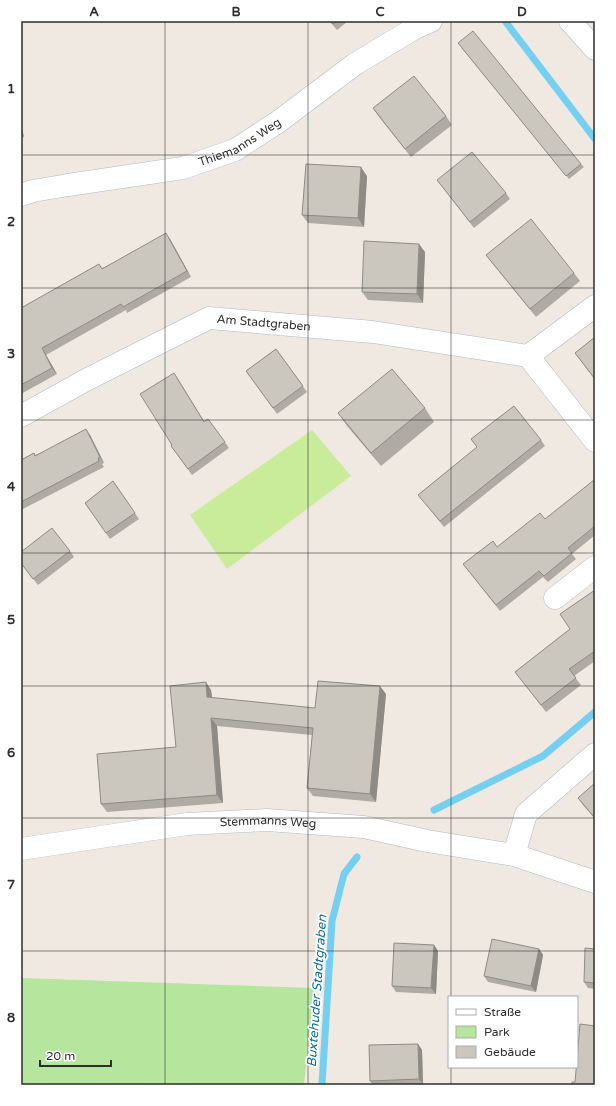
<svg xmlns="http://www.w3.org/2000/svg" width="616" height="1106" font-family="'Varela Round',sans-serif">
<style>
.green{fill:#b6e59e}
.pitch{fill:#c9ec9a}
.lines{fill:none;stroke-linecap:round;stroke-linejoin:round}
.stream{stroke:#75cff0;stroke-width:7}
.street-casing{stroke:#b4b7c1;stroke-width:23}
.secondary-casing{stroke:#b4b7c1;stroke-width:23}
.street{stroke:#fff;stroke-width:22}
.secondary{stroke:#fff;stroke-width:22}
.wall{fill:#afaba4}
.shaded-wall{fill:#8e8b86}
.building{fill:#cbc7bf;stroke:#8e8b86}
.grid{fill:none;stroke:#2e2e2e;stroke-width:1;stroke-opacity:0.55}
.labels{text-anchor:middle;stroke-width:3.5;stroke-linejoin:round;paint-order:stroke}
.street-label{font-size:12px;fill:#2e2e2e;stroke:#fff}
.water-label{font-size:13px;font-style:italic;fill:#0d6fa3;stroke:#fff}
.neatline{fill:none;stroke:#2e2e2e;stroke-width:1.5}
.grid-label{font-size:13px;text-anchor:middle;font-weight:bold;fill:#2e2e2e}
</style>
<rect width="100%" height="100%" fill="#efe9e1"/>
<path class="green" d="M21 978 314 988 304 1085H21Z"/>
<path class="pitch" d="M312 430 351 476 227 569 190 515Z"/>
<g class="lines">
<g class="stream">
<path d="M505 21 595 139"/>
<path d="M434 810 543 756 595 712"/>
<path d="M322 1085 332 921 344 874 357 857"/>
</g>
<defs>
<g id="street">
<path id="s1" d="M21 195 33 191 68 185 183 168 235 150 278 122 355 64 415 28 431 21"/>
<path d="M528 356 595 441"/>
<path id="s2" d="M21 416 86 380 209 318 373 332 528 356 595 306"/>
<path d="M555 598 595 567"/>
<path id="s3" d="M21 849 187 824 267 820 364 827 427 841 514 855 595 882"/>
<path d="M514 855 526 814 595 754"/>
</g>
<path id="secondary" d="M570 21 595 49"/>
</defs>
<use href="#street" class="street-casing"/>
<use href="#secondary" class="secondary-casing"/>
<use href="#street" class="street"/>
<use href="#secondary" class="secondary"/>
</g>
<g class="wall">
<path d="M329 21H348L337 30Z"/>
<path d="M460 46 581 164 584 167 569 179Z"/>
<path d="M373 108 446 116 452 125 411 157 379 117Z"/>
<path d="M21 125 24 137 21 138Z"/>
<path d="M367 176 364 227 308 223 302 215Z"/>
<path d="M437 180 506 193 510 199 474 228Z"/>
<path d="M170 239 191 277 127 313 126 310 46 355 57 374 21 394V308L102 268Z"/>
<path d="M425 252 423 303 368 300 362 292Z"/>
<path d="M486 255 574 273 580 281 536 317 492 263Z"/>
<path d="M595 337V380L575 353Z"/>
<path d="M276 349 307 392 277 414 246 371Z"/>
<path d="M178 379 204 421 208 419 229 448 192 475 171 446 172 445Z"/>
<path d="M425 408 434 422 381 466 347 426 338 413Z"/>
<path d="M90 435 104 463 102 464 104 467 21 510V460L34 453 35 455Z"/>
<path d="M471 439 541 440 545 446 444 527 418 495 477 447Z"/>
<path d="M113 481 139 519 110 539 85 503Z"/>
<path d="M595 481V535L572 554 576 559 548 582 543 577 500 611 463 564 497 547 545 519Z"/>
<path d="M70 551 74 557 38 585 21 563Z"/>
<path d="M595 590V661L574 676 581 685 546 712 515 672 570 629Z"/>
<path d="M211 690 212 698 315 708 386 694 376 802 313 796 307 788 312 735 217 726 223 803 107 812 101 804 176 747Z"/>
<path d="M595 783V819L583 805 578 798Z"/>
<path d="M434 945 438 951 436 994 396 992 392 986Z"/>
<path d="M539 949 543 955 536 992 488 982 484 976Z"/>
<path d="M595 949V989L588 988 584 982Z"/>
<path d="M418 1044 422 1050 423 1085H373L370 1081Z"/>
</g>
<g class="shaded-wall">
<path d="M21 125 24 137 21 132Z"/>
<path d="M361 167 367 176 364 227 358 218Z"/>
<path d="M166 233 170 239 191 277 187 271Z"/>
<path d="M419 244 425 252 423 303 417 294Z"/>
<path d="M42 348 46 355 57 374 52 368Z"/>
<path d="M86 429 90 435 104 463 100 457Z"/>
<path d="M206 682 211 690 213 705 207 697Z"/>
<path d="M380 686 386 694 376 802 370 794Z"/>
<path d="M211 718 217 726 223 803 217 795Z"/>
<path d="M434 945 438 951 436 994 431 988Z"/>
<path d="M539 949 543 955 536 992 531 986Z"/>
<path d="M418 1044 422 1050 423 1085 419 1079Z"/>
</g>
<g class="building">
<path d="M330 21H337L333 24Z"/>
<path d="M473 31 581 164 566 176 458 43Z"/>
<path d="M414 76 446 116 405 149 373 108Z"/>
<path d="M472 152 506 193 470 222 437 180Z"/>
<path d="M306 164 361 167 358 218 302 215Z"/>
<path d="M531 219 574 273 530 309 486 255Z"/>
<path d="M166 233 187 271 123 307 121 304 42 348 52 368 21 385V308L99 264 102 269Z"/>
<path d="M364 241 419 244 417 294 362 292Z"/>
<path d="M595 337V379L575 353Z"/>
<path d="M276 349 303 386 273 408 246 371Z"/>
<path d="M392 369 425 408 371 453 338 413Z"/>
<path d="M174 373 204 422 208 419 225 442 188 469 171 446 172 445 140 394Z"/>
<path d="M514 406 541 440 440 521 418 495 477 447 471 439Z"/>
<path d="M86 429 100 457 98 458 99 461 21 502V460L34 453 35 456Z"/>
<path d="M594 480 595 481V526L568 548 572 553 544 576 539 571 496 605 463 564 493 541 497 547 540 513 545 519Z"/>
<path d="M113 481 135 513 106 533 85 503Z"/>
<path d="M52 528 70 551 33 579 21 563V552Z"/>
<path d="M595 590V651L569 669 576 678 541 705 515 672 570 629 560 614Z"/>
<path d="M318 681 380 686 370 794 307 788 313 728 211 718 217 795 101 804 97 754 176 747 170 686 206 682 207 697 315 708Z"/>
<path d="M595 783V818L578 798Z"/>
<path d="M492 939 539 949 531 986 484 976Z"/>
<path d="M394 943 434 945 431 988 392 986Z"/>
<path d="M585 948 595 949V983L584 982Z"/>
<path d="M580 1024 595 1026V1085H572V1082H575Z"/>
<path d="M418 1044 419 1079 370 1081 369 1045Z"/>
</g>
<path class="grid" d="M165 21V1085M308 21V1085M451 21V997M21 155H595M21 288H595M21 420H595M21 553H595M21 686H595M21 818H595M21 951H595M451 1067V1085"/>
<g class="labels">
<g class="street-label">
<text dy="4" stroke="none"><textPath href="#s1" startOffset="227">Thiemanns Weg</textPath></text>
<text dy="4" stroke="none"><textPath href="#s2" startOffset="267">Am Stadtgraben</textPath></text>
<text dy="4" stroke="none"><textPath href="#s3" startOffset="249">Stemmanns Weg</textPath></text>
</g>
<g class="water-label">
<text transform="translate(316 991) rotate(-86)" y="5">Buxtehuder Stadtgraben</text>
</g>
</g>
<rect width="616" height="1106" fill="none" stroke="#ffffff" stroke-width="44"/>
<rect x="448" y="996" width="130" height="72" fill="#ffffff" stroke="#ababab"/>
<rect x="456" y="1009" width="20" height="6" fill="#ffffff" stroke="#ababab"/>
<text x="484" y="1016" font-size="12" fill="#2e2e2e">Straße</text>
<rect x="456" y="1026" width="20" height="12" fill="#b6e59e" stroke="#ababab"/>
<text x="484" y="1036" font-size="12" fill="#2e2e2e">Park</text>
<rect x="456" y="1046" width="20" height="12" fill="#cbc7bf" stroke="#ababab"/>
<text x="484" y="1056" font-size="12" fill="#2e2e2e">Gebäude</text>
<path d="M40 1060v6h71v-6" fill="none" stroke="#2e2e2e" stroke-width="2"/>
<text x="46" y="1060" font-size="12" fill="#2e2e2e" stroke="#ffffff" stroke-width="3" paint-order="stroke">20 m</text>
<rect x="22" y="22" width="572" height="1062" class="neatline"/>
<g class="grid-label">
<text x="94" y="16">A</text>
<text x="236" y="16">B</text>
<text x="380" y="16">C</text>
<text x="522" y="16">D</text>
<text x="11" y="93">1</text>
<text x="11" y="226">2</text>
<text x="11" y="358">3</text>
<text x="11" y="491">4</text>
<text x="11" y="624">5</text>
<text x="11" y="757">6</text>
<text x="11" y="889">7</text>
<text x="11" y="1022">8</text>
</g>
</svg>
